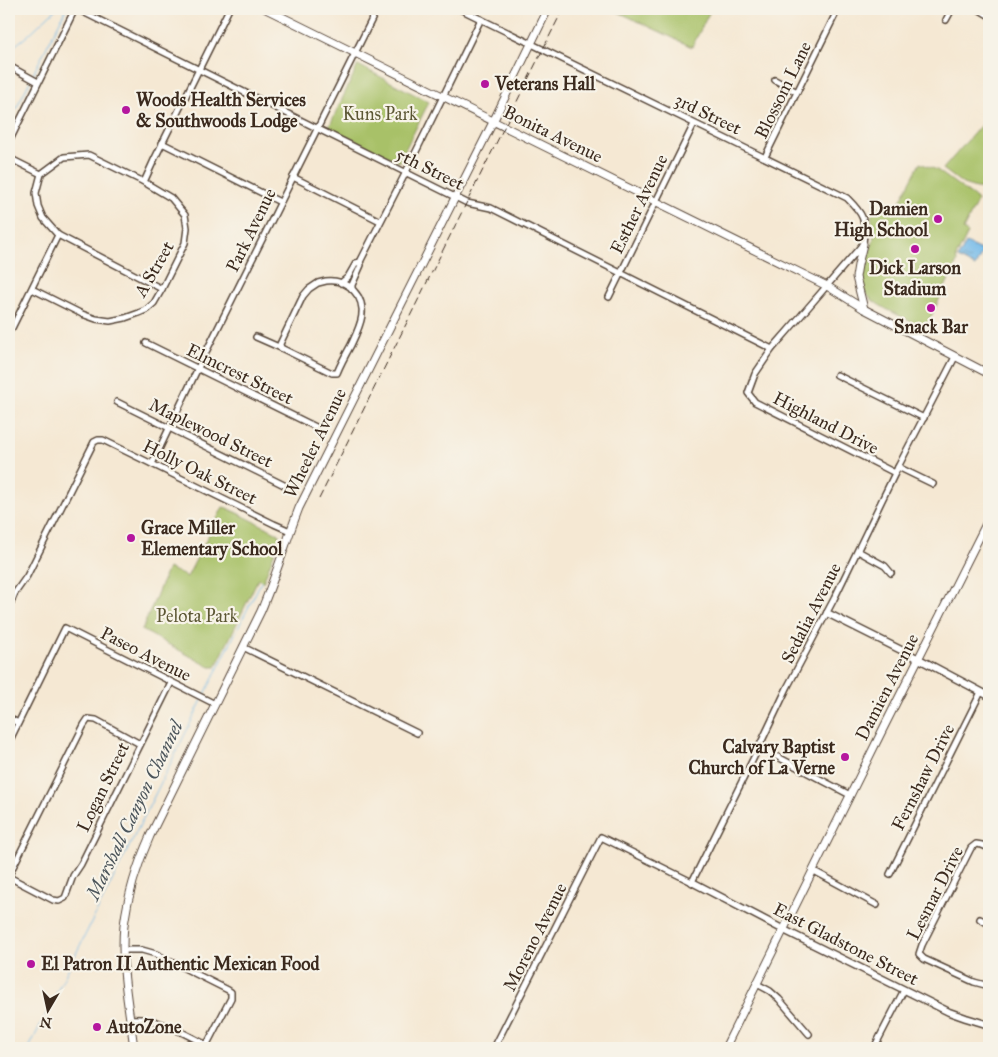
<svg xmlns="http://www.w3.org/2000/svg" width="998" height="1057" font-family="'IM FELL Great Primer',serif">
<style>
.green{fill:#a8c167;stroke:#727642}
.water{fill:url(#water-ripples);stroke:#567284}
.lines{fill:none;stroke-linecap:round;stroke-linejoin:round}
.stream{stroke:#72b9e9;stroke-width:1}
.minor-casing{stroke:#574639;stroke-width:8}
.tertiary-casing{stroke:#574639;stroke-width:9}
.secondary-casing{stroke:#574639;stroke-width:9}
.minor{stroke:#fff;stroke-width:5}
.tertiary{stroke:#fff;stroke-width:6}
.secondary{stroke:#fff;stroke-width:7}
.rail{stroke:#3b2a1e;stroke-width:1;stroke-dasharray:8 4;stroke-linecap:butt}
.poi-dot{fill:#b5179e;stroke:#f7f3e8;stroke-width:2}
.labels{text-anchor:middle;stroke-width:4.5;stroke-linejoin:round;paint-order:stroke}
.poi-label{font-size:18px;font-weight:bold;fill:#3b2a1e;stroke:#f7f3e8;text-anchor:start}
.street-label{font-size:18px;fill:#3b2a1e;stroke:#f7f3e8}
.park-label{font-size:18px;fill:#5c5734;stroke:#f7f3e8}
.water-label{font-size:19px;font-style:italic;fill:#4c555b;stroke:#f7f3e8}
</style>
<defs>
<pattern id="water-ripples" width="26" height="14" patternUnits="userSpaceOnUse" patternTransform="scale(1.25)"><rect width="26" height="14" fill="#72b9e9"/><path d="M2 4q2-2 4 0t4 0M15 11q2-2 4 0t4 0" fill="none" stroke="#5f97bc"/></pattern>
</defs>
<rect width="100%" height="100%" fill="#f7f3e8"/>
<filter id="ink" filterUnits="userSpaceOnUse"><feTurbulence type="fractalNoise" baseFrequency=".02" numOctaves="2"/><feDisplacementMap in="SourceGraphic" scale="10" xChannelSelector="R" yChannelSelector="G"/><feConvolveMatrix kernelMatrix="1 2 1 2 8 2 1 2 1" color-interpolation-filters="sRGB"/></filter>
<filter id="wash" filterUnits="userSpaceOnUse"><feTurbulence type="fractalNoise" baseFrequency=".0096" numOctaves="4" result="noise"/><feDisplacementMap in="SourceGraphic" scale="20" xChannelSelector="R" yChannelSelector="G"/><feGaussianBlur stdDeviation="1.12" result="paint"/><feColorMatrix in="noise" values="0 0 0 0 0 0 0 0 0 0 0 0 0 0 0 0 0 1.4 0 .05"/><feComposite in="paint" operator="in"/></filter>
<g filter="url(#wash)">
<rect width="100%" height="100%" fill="#f5e8d3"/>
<g class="green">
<path d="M612 9H711L692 47Z"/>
<path d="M358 65 429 102 399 162 329 127Z"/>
<path d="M987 118 989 120V189L976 188 963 184 943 169Z"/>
<path d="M920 163 937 170 978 200 963 230 968 233 956 257 957 262 925 329C916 324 907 320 898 315 876 304 852 293 864 264 873 243 877 239 871 216L877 206 894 213Z"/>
<path d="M223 507 227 508 278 533 280 538 263 582 258 579 216 667H210L142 630 168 568 187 577Z"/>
</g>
<path class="water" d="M966 243 983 251 975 267 958 258Z"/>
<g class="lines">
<g class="stream">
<path d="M9 50 26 37 56 9"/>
<path d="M33 74 66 9"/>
<path d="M9 123 30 81"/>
<path d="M204 696 261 582"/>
<path d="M29 1048 202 700"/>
</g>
</g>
</g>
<g filter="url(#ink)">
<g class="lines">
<defs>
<g id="minor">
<path d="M77 9 455 197 467 203 491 208 772 349"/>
<path d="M460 9 847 198C864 215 866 219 863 244L799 318 772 349 755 374 748 393 755 402 895 473"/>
<path d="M946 20 952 9"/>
<path d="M9 66 38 82"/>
<path d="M775 80 797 92"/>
<path d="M9 142 75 9"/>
<path d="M162 143 280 202"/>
<path d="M765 157 838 9"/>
<path d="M9 158 41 174"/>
<path d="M293 177 380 221"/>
<path d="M144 182 155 158 229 9"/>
<path d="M58 235 162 289"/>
<path d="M326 281C336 280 347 283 354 291 370 308 359 328 351 345 346 354 341 363 337 373H332L281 348 280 344 303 296 309 289 318 283Z"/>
<path d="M341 283 348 277 356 263 360 262 406 172 481 19"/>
<path d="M352 289V285L361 265 360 262"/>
<path d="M609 297 694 124"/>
<path d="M12 328 58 235 43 218 38 206 36 193 41 174 64 157 89 155 144 182 171 198 185 215 187 228 185 243 162 289 154 303 146 310 139 313 125 318 110 321 96 319 82 314 32 289"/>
<path d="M256 337 281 348"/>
<path d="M146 343 322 430"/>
<path d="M837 375 924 418"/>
<path d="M117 402 292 489"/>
<path d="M152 464 198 368 377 9"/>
<path d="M898 467 933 484"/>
<path d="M858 551 885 566 891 573"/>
<path d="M9 607 15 593 27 576 94 442 98 440H103L274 524 290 531"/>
<path d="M243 647 417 733"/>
<path d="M9 718 18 723"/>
<path d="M9 742 65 628 215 704"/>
<path d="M759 747 850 795"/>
<path d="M989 848 982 845 976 844 971 848 922 945 919 954 924 959 974 982 989 986"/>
<path d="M814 871 877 905"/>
<path d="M890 874 981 692"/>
<path d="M9 875 84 725 88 719 96 720 140 744"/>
<path d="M9 877 53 900 59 901 65 898 73 876 81 864 171 683"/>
<path d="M980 919 989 924"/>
<path d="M124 950H142L156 954 228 990 231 992V998L205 1048"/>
<path d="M757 984 770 991 779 999 809 1034"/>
<path d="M130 1019C159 1017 182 1033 207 1045"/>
<path d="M494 1048 601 837 692 882 759 747 788 686 834 599 898 467 955 357"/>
<path d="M874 1048 904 990"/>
</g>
<g id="tertiary">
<path d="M979 9 989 15"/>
<path d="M827 613 919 659 989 696"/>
<path d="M692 882 784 930 949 1012 966 1018 989 1025"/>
</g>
<g id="secondary">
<path d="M266 9 827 286 864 309 989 374"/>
<path d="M863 244 858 265 856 277 864 309"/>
<path d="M134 1048C129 1008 120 966 124 925 128 894 137 865 150 836L261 611C275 578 286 542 299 508L493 122 548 9"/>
<path d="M725 1048 882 731 989 518"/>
</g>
</defs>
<use href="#minor" class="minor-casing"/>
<use href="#tertiary" class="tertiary-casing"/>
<use href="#secondary" class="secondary-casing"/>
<use href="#minor" class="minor"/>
<use href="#tertiary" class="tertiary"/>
<use href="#secondary" class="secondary"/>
<path class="rail" d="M319 499 563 9"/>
</g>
</g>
<g class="poi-dot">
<circle cx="485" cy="84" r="5"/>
<circle cx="126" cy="110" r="5"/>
<circle cx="938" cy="219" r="5"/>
<circle cx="915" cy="249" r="5"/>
<circle cx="931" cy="308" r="5"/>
<circle cx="131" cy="538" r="5"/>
<circle cx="845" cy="757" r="5"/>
<circle cx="31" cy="964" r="5"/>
<circle cx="97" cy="1027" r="5"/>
</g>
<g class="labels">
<g class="poi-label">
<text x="495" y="90">Veterans Hall</text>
<text x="136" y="106">Woods Health Services<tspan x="136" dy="21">&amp; Southwoods Lodge</tspan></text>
<text x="928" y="215" text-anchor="end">Damien<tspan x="928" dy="21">High School</tspan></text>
<text x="915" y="274" text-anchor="middle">Dick Larson<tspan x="915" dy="21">Stadium</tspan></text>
<text x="931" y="333" text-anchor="middle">Snack Bar</text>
<text x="141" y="534">Grace Miller<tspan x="141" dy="21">Elementary School</tspan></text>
<text x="835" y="753" text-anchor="end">Calvary Baptist<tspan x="835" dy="21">Church of La Verne</tspan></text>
<text x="41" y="970">El Patron II Authentic Mexican Food</text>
<text x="107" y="1033">AutoZone</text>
</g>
<g class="street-label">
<text transform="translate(783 90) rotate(-64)" y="6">Blossom Lane</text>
<text transform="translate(708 114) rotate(26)" y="6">3rd Street</text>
<text transform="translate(553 134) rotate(26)" y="6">Bonita Avenue</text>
<text transform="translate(430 169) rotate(26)" y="6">5th Street</text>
<text transform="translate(639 204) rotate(-64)" y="6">Esther Avenue</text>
<text transform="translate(251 230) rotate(-64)" y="6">Park Avenue</text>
<text transform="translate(154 269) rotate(-60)" y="6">A Street</text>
<text transform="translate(240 374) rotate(26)" y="6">Elmcrest Street</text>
<text transform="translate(826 423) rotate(27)" y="6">Highland Drive</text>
<text transform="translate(211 433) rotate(26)" y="6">Maplewood Street</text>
<text transform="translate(315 443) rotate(-64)" y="6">Wheeler Avenue</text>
<text transform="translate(200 472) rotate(26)" y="6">Holly Oak Street</text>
<text transform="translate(811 613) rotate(-63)" y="6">Sedalia Avenue</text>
<text transform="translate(146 654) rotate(27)" y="6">Paseo Avenue</text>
<text transform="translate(887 687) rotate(-63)" y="6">Damien Avenue</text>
<text transform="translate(923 777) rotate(-63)" y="6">Fernshaw Drive</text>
<text transform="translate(103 787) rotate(-64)" y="6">Logan Street</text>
<text transform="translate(935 893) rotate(-63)" y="6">Lesmar Drive</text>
<text transform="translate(535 937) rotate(-63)" y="6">Moreno Avenue</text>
<text transform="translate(846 944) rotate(27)" y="6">East Gladstone Street</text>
</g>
<g class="park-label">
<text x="380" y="120">Kuns Park</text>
<text x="197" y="622">Pelota Park</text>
</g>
<g class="water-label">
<text transform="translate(134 810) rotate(-64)" y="7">Marshall Canyon Channel</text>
</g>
</g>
<rect width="998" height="1057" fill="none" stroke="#f7f3e8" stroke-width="30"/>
<g transform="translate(48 1010) rotate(189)" stroke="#f7f3e8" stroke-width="4" paint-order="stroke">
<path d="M0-4L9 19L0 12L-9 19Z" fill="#3b2a1e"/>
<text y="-8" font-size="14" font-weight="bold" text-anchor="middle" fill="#3b2a1e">N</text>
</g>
</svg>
